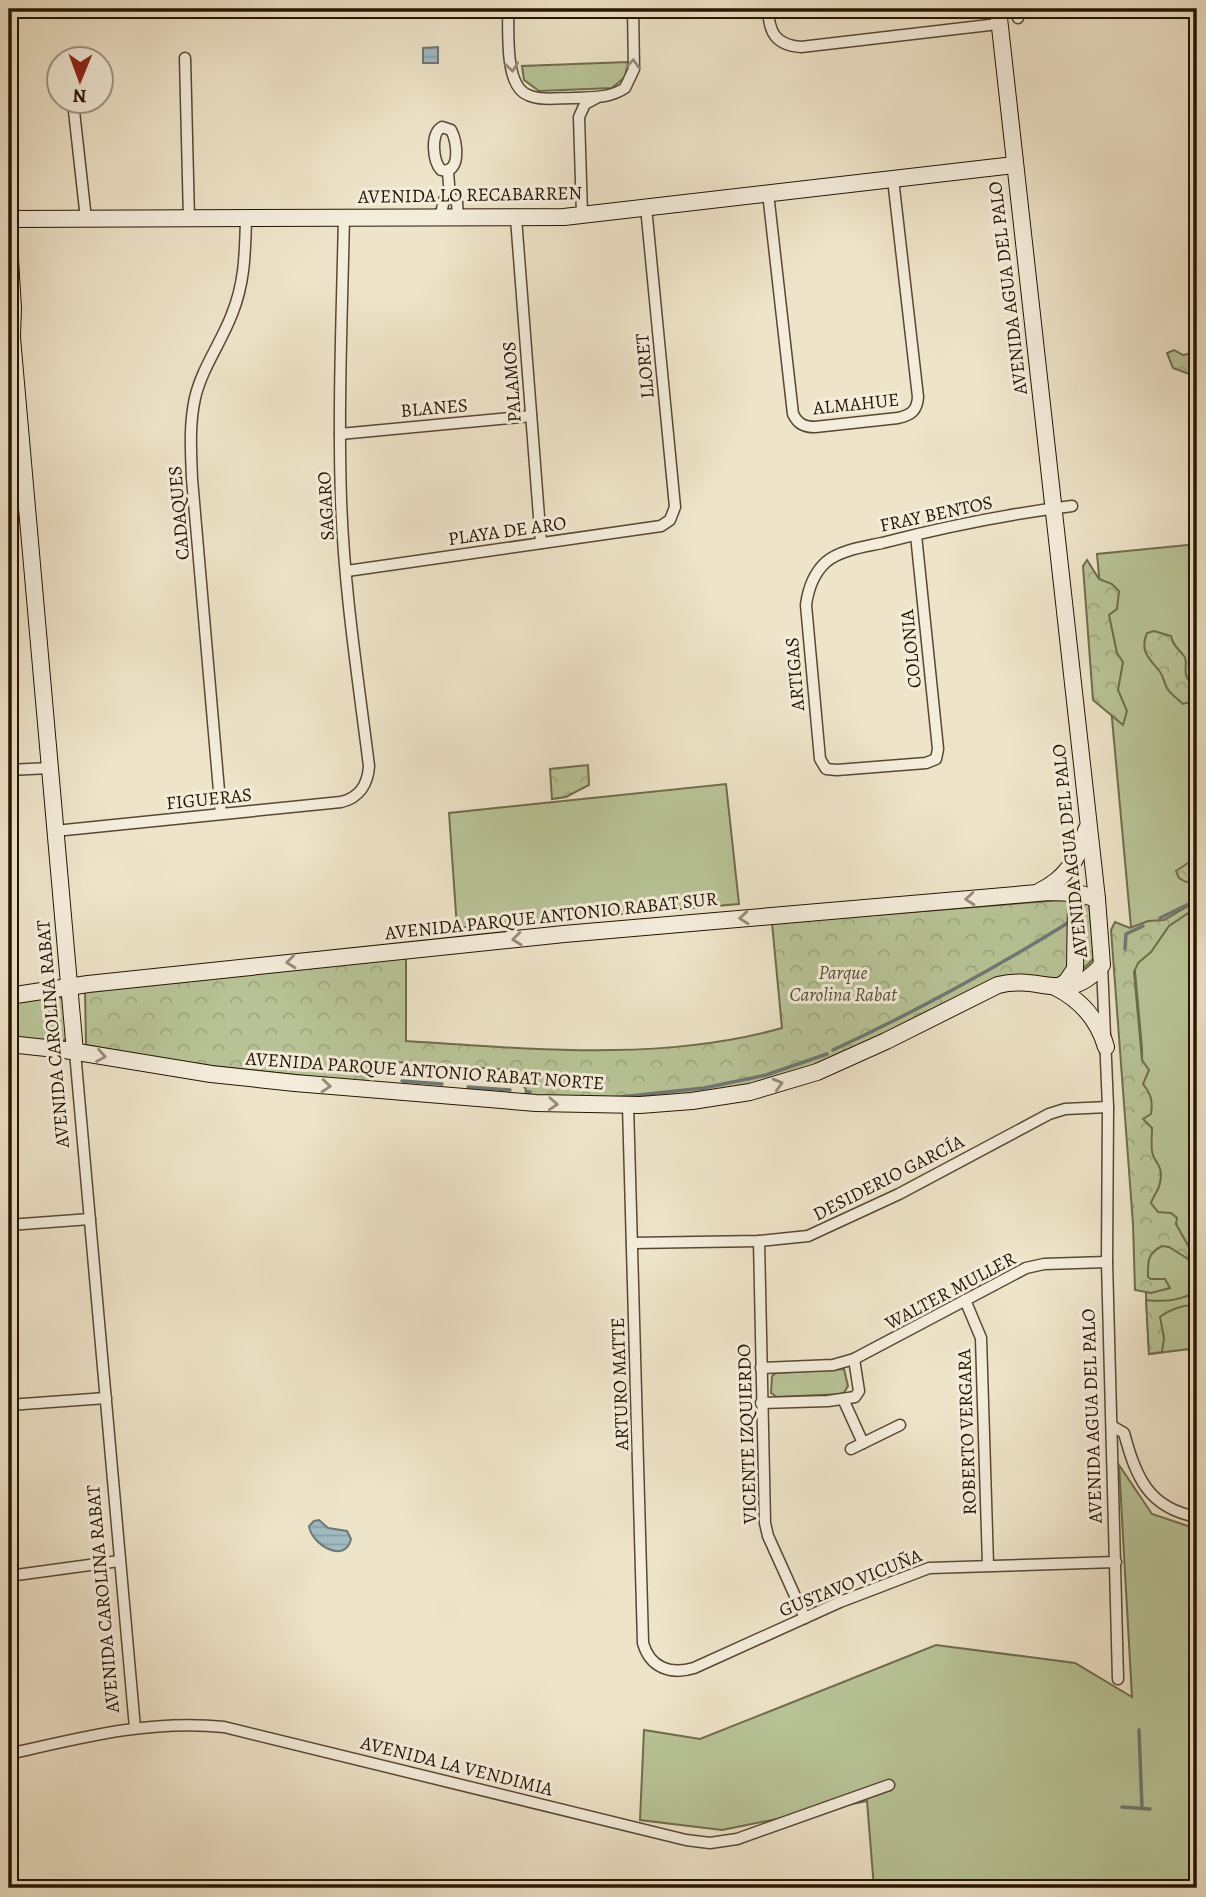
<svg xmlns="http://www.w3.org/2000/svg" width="1206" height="1897" font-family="Alegreya,serif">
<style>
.grass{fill:#b8c497;stroke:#6f6c4c;stroke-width:2}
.forest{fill:url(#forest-crowns);stroke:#6f6c4c;stroke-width:2}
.water{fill:url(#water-rules);stroke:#6f7874;stroke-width:2}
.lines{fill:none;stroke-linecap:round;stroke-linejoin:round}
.stream{stroke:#6f7874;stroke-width:3.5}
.street-casing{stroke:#584832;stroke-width:13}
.secondary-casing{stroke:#261400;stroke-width:18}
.street{stroke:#f4eddc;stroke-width:10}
.secondary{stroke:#f4eddc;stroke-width:16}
.oneway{stroke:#978b79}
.labels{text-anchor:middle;stroke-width:6;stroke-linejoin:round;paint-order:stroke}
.street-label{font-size:19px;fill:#261400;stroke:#f4eddc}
.park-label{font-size:19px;font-style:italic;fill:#595235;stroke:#f4eddc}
</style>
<defs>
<pattern id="forest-crowns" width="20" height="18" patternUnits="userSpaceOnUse" patternTransform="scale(1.75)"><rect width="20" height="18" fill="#b8c497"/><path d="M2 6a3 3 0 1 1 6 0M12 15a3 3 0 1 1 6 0" fill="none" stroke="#9ea880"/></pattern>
<pattern id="water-rules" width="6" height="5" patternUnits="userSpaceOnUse" patternTransform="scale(1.75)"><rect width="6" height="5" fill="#a0bbc2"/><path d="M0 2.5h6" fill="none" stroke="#8aa0a5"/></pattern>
</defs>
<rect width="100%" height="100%" fill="#eee4c9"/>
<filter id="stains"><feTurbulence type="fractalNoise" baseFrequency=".00286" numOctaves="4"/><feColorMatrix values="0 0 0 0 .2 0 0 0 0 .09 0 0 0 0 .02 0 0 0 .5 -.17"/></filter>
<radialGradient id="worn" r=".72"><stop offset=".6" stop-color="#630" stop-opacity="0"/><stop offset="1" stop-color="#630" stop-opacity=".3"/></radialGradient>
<g class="grass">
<path d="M628 62 625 77 612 88 539 91 524 80 522 66Z"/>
<path d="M1197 544V1348L1149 1354 1144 1255 1142 1048 1097 554Z"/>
<path d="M726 784 739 904 457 928 449 813Z"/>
<path d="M55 994 63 999 67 1038 59 1044 9 1039V1003Z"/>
<path d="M844 1369 848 1386 843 1394 777 1397 771 1393 772 1376 776 1373Z"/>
<path d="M1119 1465 1152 1514 1197 1529V1888H874L867 1801 722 1830 640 1820 644 1730 700 1739 936 1645 1075 1663 1132 1697Z"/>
</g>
<g class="forest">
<path d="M1174 350 1183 355 1197 352V373L1189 374 1173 368 1167 353Z"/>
<path d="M1087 560 1099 579 1112 584 1119 591 1117 609 1109 615 1117 653 1123 662 1118 690 1127 711 1123 725 1093 700 1083 566Z"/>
<path d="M1154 631 1171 636C1173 646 1178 648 1184 656 1189 663 1182 672 1188 679 1191 682 1195 684 1197 687V700L1183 704C1178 699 1170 694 1167 688 1164 683 1164 677 1160 672 1150 659 1139 652 1147 633Z"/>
<path d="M588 765 589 785 566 797 552 799 550 769Z"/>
<path d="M1197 857V880L1186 882 1179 878 1176 871Z"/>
<path d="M1074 899 1089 904 1095 957C1068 990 1047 974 1011 976L809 1068 747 1085 658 1099 531 1098 514 1070 396 1062 368 1083 184 1063 86 1045 85 992 406 957V1041C531 1049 660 1062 782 1028L772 923Z"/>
<path d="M1195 902 1197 907 1169 926 1151 952 1138 963 1134 972 1142 1060 1149 1070 1143 1084C1151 1094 1153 1101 1151 1114L1143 1119 1152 1128C1152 1136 1151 1144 1152 1151 1153 1163 1164 1163 1160 1183 1159 1190 1153 1196 1151 1203L1158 1212 1171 1213 1177 1218 1176 1224 1190 1249 1188 1259 1169 1247 1162 1246C1147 1254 1148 1261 1148 1277L1151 1279H1165L1170 1288 1151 1293 1135 1290 1133 1224 1111 930 1115 922 1130 928 1148 921 1164 920Z"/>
<path d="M1197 1290V1306C1186 1303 1169 1310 1160 1317L1164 1338 1162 1352 1149 1354 1146 1300C1162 1302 1184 1301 1197 1290Z"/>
</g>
<g class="water">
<path d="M438 47V63H423V48Z"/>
<path d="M319 1520 328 1528 347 1531 351 1539C345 1565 311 1544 309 1526L314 1521Z"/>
</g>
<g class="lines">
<g class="stream">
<path d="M1160 918 1197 900"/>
<path d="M1125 949 1126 934 1143 926"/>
<path d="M833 1050C915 1012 994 969 1071 921"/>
<path d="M402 1081 442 1084"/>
<path d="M468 1087 510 1090"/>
<path d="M526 1092H530"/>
<path d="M620 1097 704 1088 766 1075 827 1054"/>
<path d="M1139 1730 1142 1808"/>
<path d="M1122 1807 1150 1809"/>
</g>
<defs>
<g id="street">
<path d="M508 9C509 31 504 86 528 95 541 101 558 98 572 98 590 97 609 99 625 88L634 69 633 9"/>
<path d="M768 9C769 32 775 45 801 47L998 24"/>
<path d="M1017 9 1018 18"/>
<path d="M185 58 189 219"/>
<path d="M73 102 86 219"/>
<path d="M442 127 451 130C458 142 461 175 441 170 433 161 430 134 442 127Z"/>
<path d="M448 172 450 197"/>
<path d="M768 193 793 414C798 424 804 427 815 427L898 418C911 415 917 411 918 397L893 179"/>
<path d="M582 214 579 117 585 104 596 98"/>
<path d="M440 218 444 200 450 197 457 202 458 218"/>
<path d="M516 218 541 543"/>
<path d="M340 434 531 416"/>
<path d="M916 535 938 749 936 759 926 763 837 770 826 769 820 759 806 605C808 590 814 573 826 562 840 550 864 547 882 543 944 527 1008 514 1072 506"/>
<path d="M347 571 661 526 670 520 675 507 646 207"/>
<path d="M9 770 50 768"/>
<path d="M221 814 192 479C191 452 189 425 195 398 202 368 221 343 232 314 245 282 245 252 246 219"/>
<path d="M55 831 341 802C359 798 368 784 369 766 358 678 344 589 341 500 338 406 342 312 344 217"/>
<path d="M1102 965 1108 1107 1107 1262 1118 1679"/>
<path d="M75 1052 135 1728"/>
<path d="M628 1105 643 1643C650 1668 671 1675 694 1668L840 1602 929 1568 1116 1562"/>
<path d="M9 1225 90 1219"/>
<path d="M759 1241 765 1523 768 1536 805 1618"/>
<path d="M632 1243 759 1241 808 1236 899 1194 1049 1114 1065 1109 1108 1107"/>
<path d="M965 1300 981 1338 988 1565"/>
<path d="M761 1368 833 1365 854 1359 1026 1268 1044 1264 1107 1262"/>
<path d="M843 1399 863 1443"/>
<path d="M761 1403 828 1401 855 1397 859 1391 854 1359"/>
<path d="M9 1405 106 1398"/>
<path d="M1112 1426 1124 1433C1136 1477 1148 1508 1197 1517"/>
<path d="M851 1449 900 1425"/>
<path d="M9 1576 119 1561"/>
<path d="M9 1754C79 1738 151 1719 224 1727L686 1840 710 1843 737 1839 889 1785"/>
</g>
<g id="secondary">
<path d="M9 219 564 217 1014 165"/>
<path d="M9 243 13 308 12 335"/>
<path d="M9 326 12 338 75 1052"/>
<path d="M1040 891C1065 879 1080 857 1086 830"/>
<path d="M1055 987C1081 1000 1098 1019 1106 1047"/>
<path d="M1058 987 1066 982 1075 969 1076 904 1075 899 1069 892"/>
<path d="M9 996 88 984 564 934 1049 892 1078 893 1097 899"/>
<path d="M9 1044 65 1050 211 1074 295 1083 536 1103 640 1105 692 1101 750 1092 817 1072 886 1041 998 985C1042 974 1067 1006 1102 965L1097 899 998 9"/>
</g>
</defs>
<use href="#street" class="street-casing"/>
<use href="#secondary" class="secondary-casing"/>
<use href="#street" class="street"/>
<use href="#secondary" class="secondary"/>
</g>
<defs><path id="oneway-chevron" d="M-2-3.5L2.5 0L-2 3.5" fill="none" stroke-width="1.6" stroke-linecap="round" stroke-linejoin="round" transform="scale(1.75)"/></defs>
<g class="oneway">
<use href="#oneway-chevron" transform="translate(633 64) rotate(-87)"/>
<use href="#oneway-chevron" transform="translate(512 67) rotate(82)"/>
<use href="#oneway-chevron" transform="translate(970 899) rotate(175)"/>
<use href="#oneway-chevron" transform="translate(744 918) rotate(175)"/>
<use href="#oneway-chevron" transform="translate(517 939) rotate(174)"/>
<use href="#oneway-chevron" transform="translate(291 962) rotate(174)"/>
<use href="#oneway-chevron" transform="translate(101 1056) rotate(10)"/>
<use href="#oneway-chevron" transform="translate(778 1084) rotate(-16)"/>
<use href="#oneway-chevron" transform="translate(326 1086) rotate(5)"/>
<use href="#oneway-chevron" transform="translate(553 1104) rotate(3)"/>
</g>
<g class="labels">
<g class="street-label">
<text transform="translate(470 194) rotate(-1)" y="7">AVENIDA LO RECABARREN</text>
<text transform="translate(1007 288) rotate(-97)" y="7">AVENIDA AGUA DEL PALO</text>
<text transform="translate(644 366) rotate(-95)" y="7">LLORET</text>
<text transform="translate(511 382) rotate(-94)" y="7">PALAMOS</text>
<text transform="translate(856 403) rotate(-6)" y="7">ALMAHUE</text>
<text transform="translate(434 407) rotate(-5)" y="7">BLANES</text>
<text transform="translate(325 506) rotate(-93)" y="7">SAGARO</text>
<text transform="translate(178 513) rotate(-95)" y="7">CADAQUES</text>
<text transform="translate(936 513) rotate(-12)" y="7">FRAY BENTOS</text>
<text transform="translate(507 530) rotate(-8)" y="7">PLAYA DE ARO</text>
<text transform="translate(910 649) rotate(-96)" y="7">COLONIA</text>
<text transform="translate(794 674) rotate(-95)" y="7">ARTIGAS</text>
<text transform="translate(209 798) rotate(-6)" y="7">FIGUERAS</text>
<text transform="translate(1069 851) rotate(-96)" y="7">AVENIDA AGUA DEL PALO</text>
<text transform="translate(551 915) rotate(-6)" y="7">AVENIDA PARQUE ANTONIO RABAT SUR</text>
<text transform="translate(52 1034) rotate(-95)" y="7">AVENIDA CAROLINA RABAT</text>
<text transform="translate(425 1070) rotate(4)" y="7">AVENIDA PARQUE ANTONIO RABAT NORTE</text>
<text transform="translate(888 1177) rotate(-27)" y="7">DESIDERIO GARCÍA</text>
<text transform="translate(950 1290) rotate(-28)" y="7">WALTER MULLER</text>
<text transform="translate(619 1384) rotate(-92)" y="7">ARTURO MATTE</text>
<text transform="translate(1091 1416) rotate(-92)" y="7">AVENIDA AGUA DEL PALO</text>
<text transform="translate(966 1432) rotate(-92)" y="7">ROBERTO VERGARA</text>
<text transform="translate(746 1434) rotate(-92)" y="7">VICENTE IZQUIERDO</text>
<text transform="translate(850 1582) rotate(-22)" y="7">GUSTAVO VICUÑA</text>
<text transform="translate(102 1599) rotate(-95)" y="7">AVENIDA CAROLINA RABAT</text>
<text transform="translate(457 1765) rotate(14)" y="7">AVENIDA LA VENDIMIA</text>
</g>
<g class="park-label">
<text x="843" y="979">Parque<tspan x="843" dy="22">Carolina Rabat</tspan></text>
</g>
</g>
<rect width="1206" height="1897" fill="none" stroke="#eee4c9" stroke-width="35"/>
<rect x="10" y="10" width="1185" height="1876" fill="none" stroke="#261400" stroke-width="3.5"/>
<rect x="18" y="18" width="1171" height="1862" fill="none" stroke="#261400" stroke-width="2"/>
<g transform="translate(80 80) rotate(181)"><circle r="33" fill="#f4eddc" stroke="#a29684" stroke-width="2"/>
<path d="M0-5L12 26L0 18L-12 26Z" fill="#8f2418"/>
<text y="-10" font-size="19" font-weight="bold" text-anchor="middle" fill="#261400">N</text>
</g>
<rect width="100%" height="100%" filter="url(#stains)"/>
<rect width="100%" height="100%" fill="url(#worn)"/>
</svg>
